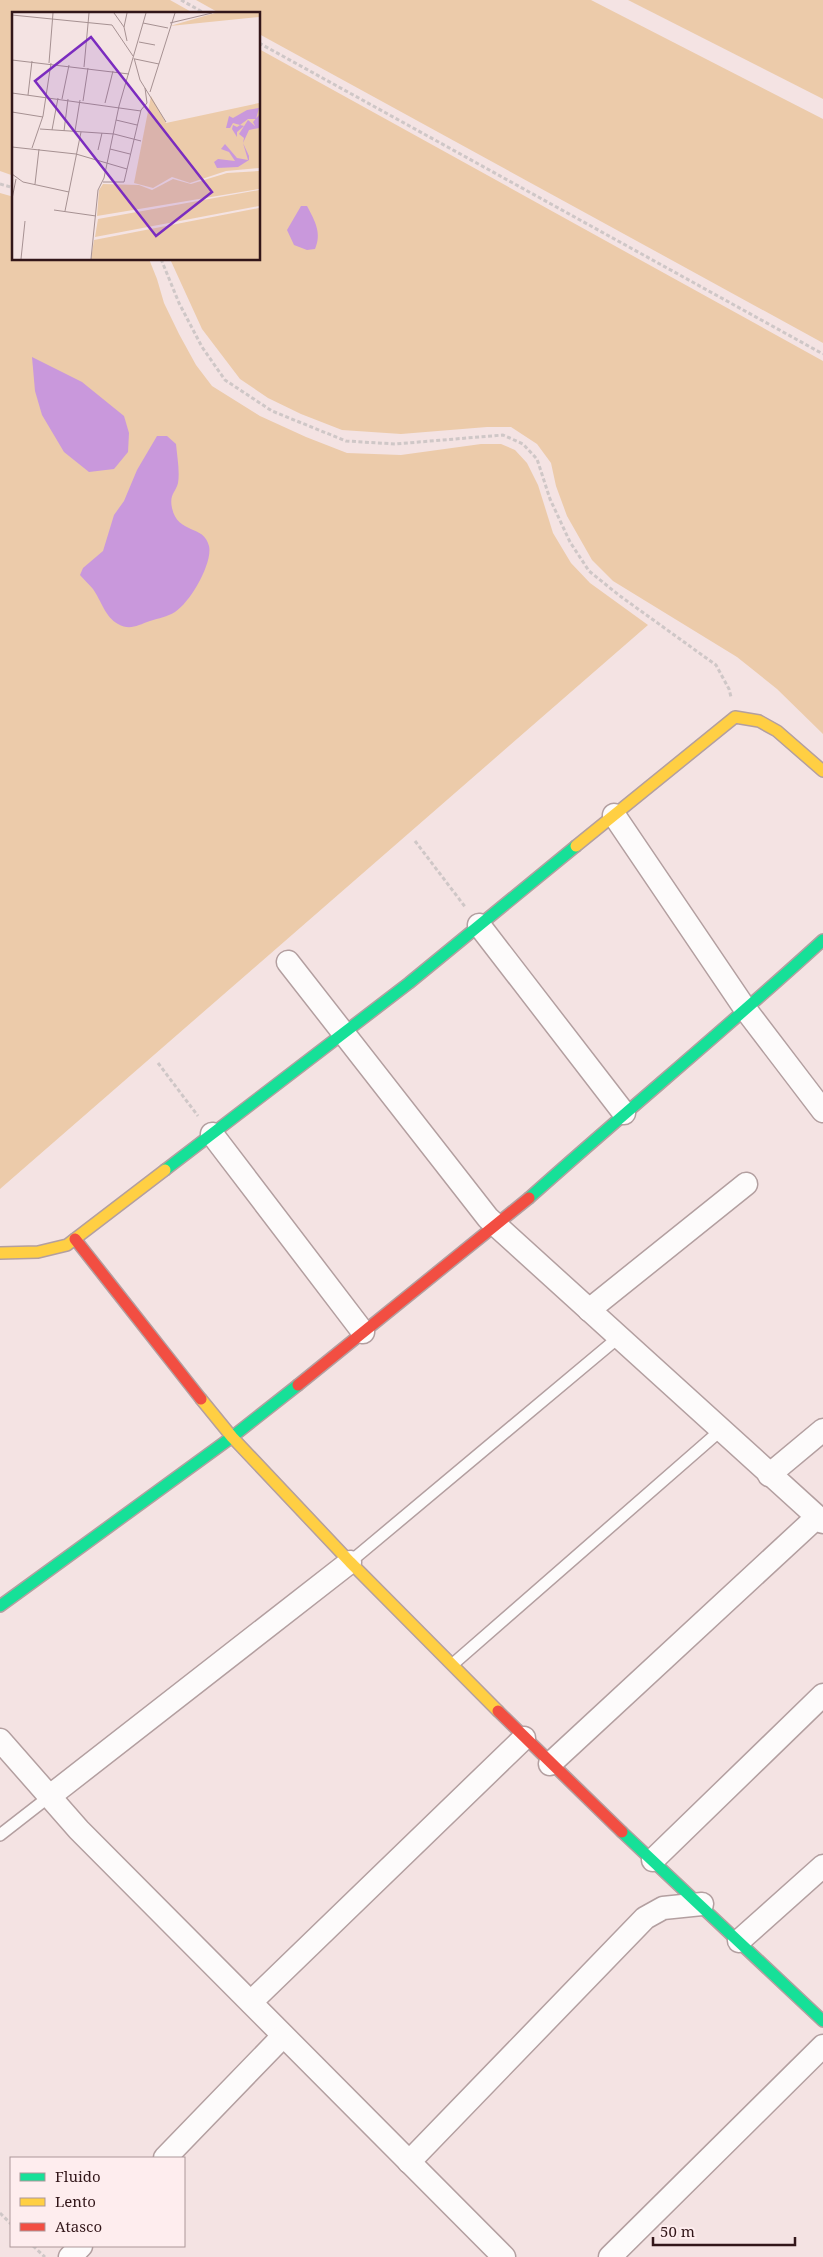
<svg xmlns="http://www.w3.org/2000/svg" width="823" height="2257" font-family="'Noto Serif',serif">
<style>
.green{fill:#eccbaa}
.water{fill:#c998dc}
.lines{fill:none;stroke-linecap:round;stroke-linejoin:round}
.lane-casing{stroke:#b39fa0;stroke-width:14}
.street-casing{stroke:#b39fa0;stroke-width:25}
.fast-casing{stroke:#b39fa0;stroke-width:14}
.slow-casing{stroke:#b39fa0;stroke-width:14}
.jam-casing{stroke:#b39fa0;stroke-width:14}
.path{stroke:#cfc7c7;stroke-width:3;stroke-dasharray:4 2.5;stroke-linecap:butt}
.lane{stroke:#fdfbfb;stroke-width:11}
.street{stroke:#fdfbfb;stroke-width:22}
.fast{stroke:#16e098;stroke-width:11}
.slow{stroke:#ffcf43;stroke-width:11}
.jam{stroke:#f24e42;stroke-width:11}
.inset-road{fill:none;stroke:#a69192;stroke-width:1}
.view{fill:#7b2cbf;fill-opacity:0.15;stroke:#7b2cbf;stroke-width:2.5}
.inset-edge{fill:none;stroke:#321619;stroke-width:2.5}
</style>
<rect width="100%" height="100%" fill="#f4e3e3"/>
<g class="green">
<path d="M0 0H170L195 14H14V176L0 171Z"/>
<path d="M196 0H591L823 119V343L259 34V14H221Z"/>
<path d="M628 0H823V99Z"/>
<path d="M259 49 823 361V734L777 689 737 657 613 581 592 560 567 516 556 486 551 463 537 444 511 427H487L401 434 342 430 301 414 268 398 240 379 202 329 170 259H259Z"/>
<path d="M0 193 14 197V259H149L157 279 164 303 179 334 196 365 212 386 260 416 306 437 347 453 401 455 481 444H501L515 450 527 463 538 485 553 533 571 563 590 583 648 625 0 1189Z"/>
</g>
<g class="water">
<path d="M301 206H307C315 221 322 233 315 249L307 250 294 245 287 230Z"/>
<path d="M32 357 82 382 124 416 129 433 128 452 114 469 89 472 64 452 42 415 35 391Z"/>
<path d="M157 436H167L176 444C177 456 180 471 178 483 176 492 169 494 172 508 178 535 204 524 209 546 213 563 190 603 175 612 167 617 159 618 150 621 138 625 130 631 118 624 105 617 101 600 93 589 89 584 84 580 80 575L83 568 103 551 114 515 124 501 137 470Z"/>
</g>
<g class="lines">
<defs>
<g id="lane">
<path d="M350 1562 619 1337"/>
<path d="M453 1664 721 1430"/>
<path d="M0 1835 50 1796"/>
</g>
<g id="street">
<path d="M614 815 746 1010 823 1111"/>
<path d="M479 925 624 1113"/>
<path d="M288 962 488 1218 823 1522"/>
<path d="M212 1134 363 1332"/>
<path d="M589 1310 746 1184"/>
<path d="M769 1475 823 1430"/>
<path d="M0 1740 79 1830 504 2257"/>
<path d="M550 1764 817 1517"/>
<path d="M50 1796 350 1562"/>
<path d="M653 1860 823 1695"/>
<path d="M739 1941 823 1866"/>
<path d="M251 2002 524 1738"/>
<path d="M165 2158 283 2036"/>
<path d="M409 2162 645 1918 663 1908 702 1904"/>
<path d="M70 2257 81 2246"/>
<path d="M610 2257 823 2046"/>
</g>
<g id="fast">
<path d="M165 1170 409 983 576 846"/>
<path d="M529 1198C626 1111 727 1028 823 940"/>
<path d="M0 1606 232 1437 298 1385"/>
<path d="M622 1832 823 2021"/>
</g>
<g id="slow">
<path d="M576 846 735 717 759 721 777 731 823 771"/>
<path d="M0 1253 38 1252 67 1245 165 1170"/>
<path d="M201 1399 232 1437 350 1562 498 1711"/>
</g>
<g id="jam">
<path d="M75 1239 201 1399"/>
<path d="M298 1385 529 1198"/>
<path d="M498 1711 622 1832"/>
</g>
</defs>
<use href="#lane" class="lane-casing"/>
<use href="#street" class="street-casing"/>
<use href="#fast" class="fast-casing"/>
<use href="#slow" class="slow-casing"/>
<use href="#jam" class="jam-casing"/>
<g class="path">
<path d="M181 0 206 14"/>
<path d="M259 43 823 354"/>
<path d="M0 184 14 188"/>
<path d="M161 259 179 303 202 347 225 380 272 411 346 441 395 444 503 435 523 444 537 459 550 499 570 542 589 571 620 596 716 665 729 689 731 697"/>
<path d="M415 841 466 908"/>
<path d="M158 1063 198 1116"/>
<path d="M0 2213 11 2224"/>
<path d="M33 2246 45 2257"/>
</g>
<use href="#lane" class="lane"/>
<use href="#street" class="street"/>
<use href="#fast" class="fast"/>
<use href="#slow" class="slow"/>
<use href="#jam" class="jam"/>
</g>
<g transform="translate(12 12)">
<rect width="248" height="248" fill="#f4e3e3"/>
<path d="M203 1H247V5L158 14ZM139 84 154 111 247 91V156L214 159 178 171 160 165 141 176 122 171ZM247 159V177L85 204 87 178 91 172 127 173 140 178 161 167 179 172 215 161ZM247 178V194L83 225 86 207ZM247 196V247H79L82 228Z" fill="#eccbaa"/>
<path d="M247 96 244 107H236L228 113 232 114 225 120V125L220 117 221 113 225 115 228 113 221 111 218 116H214L217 104 221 106 235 98ZM247 103V116L237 118 231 131 237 144V148L226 155 205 156 202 150 206 147 223 149 217 140 209 137 213 132 225 146 236 148 231 131 232 126 227 122 236 108 243 114 241 110Z" fill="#c998dc"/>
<path class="inset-road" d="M102 1 112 15M115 1 112 15 115 29M0 3 100 13 121 44M131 11 156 16M158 11 200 1M127 30 143 33M122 46 128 68 154 110M123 47 147 52M0 48 117 62M37 51 41 1M72 55 77 1M138 80 163 1M0 81 129 99M16 83 20 49M50 87 57 53M71 89 76 56M93 91 101 59M0 100 31 105M104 108 125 113M28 117 102 122 129 129M40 118 46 86M52 119 56 87M63 119 68 88M0 135 64 142 115 157M20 136 31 104 39 51M98 137 118 142M86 138 90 121M0 162 11 170 57 180M91 170H112L129 98 135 91 133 76M23 172 27 137M0 187 4 167M42 198 84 204M53 199 69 120M9 247 13 209M79 247 86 178 92 166 107 94 134 1"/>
<path class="view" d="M79 25 200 180 144 224 23 69Z"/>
<rect width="248" height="248" class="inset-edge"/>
</g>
<rect x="10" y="2157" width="175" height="90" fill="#feedee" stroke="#ac9799"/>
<rect x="20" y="2173" width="25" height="8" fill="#16e098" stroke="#ac9799"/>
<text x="55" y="2182" font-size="15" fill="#321619">Fluido</text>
<rect x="20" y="2198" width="25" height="8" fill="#ffcf43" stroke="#ac9799"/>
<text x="55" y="2207" font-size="15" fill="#321619">Lento</text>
<rect x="20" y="2223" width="25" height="8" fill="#f24e42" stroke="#ac9799"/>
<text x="55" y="2232" font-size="15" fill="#321619">Atasco</text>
<path d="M653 2237v8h142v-8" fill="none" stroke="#321619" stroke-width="2.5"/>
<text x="660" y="2237" font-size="15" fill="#321619" stroke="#feedee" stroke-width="4" paint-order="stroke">50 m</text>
</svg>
